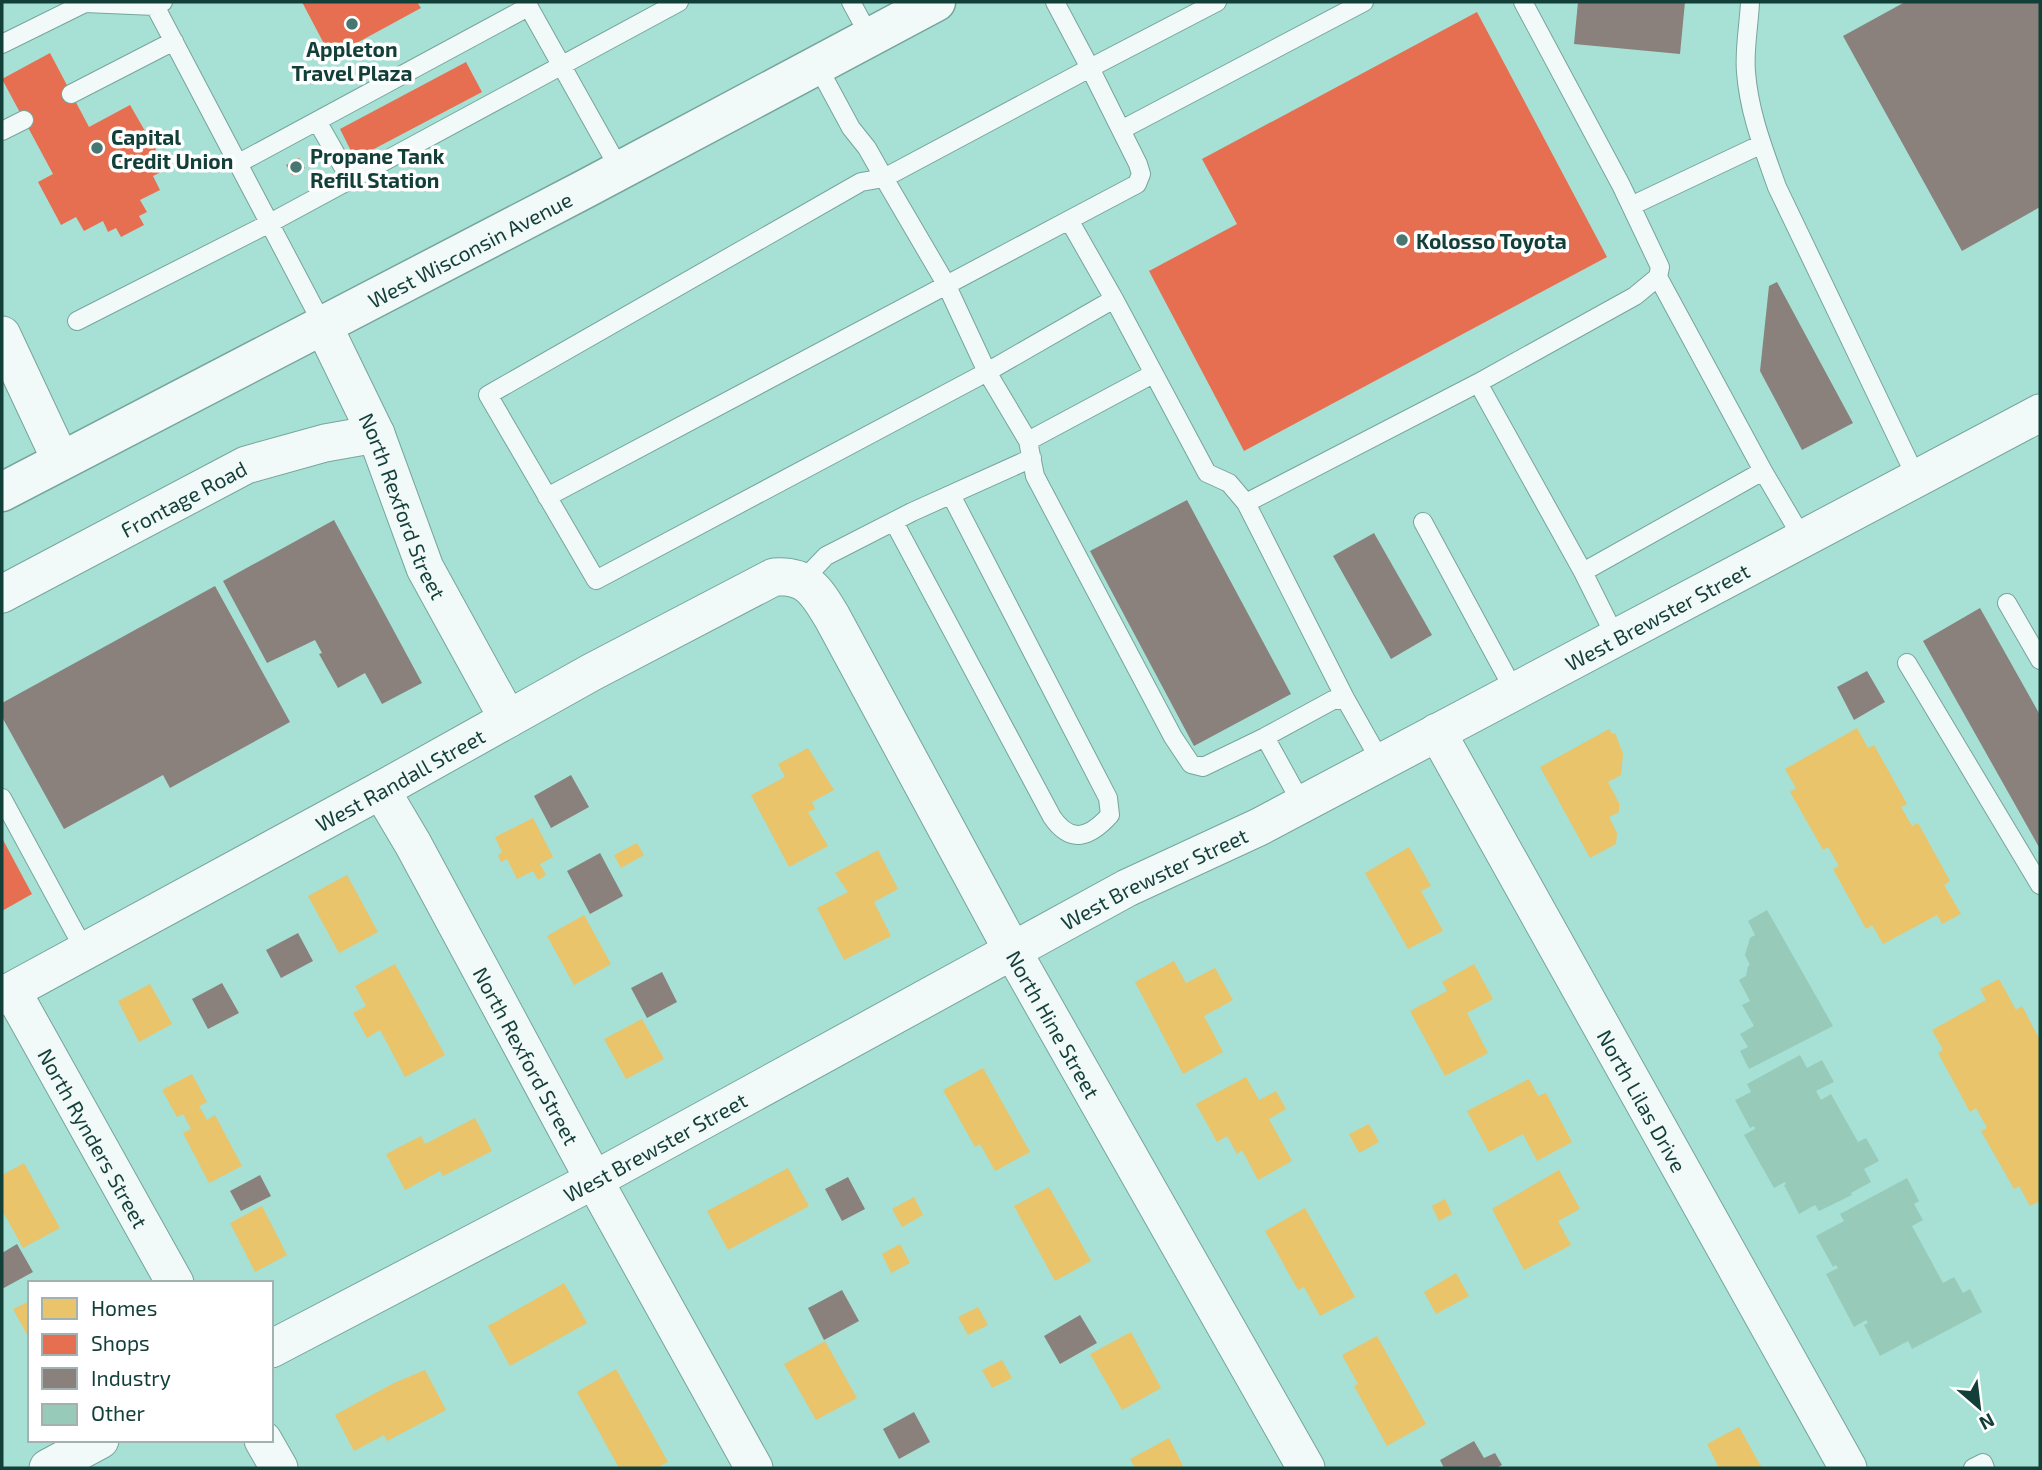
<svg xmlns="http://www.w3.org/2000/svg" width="2042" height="1470" font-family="'Exo 2',sans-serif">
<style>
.homes{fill:#e9c46a}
.shops{fill:#e76f51}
.industry{fill:#8a817c}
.building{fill:#97cab9}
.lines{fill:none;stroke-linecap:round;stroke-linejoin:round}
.lane-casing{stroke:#76a59d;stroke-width:20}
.street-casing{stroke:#76a59d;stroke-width:39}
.secondary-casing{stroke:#76a59d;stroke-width:41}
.lane{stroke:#f2faf9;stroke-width:18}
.street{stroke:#f2faf9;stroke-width:37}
.secondary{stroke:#f2faf9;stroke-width:38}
.poi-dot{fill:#477770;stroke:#fff;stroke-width:2.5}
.labels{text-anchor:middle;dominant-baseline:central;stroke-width:7;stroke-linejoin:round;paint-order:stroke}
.poi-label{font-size:21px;font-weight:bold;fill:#133f39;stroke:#fff;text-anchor:start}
.street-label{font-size:21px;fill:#133f39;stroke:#fff}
</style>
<rect width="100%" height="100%" fill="#a7e0d5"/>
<path class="homes" d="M 1857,728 L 1868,748 L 1874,745 L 1907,804 L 1901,807 L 1912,826 L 1918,823 L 1950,881 L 1944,885 L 1961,914 L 1942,924 L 1937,915 L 1883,944 L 1872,925 L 1866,929 L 1833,869 L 1839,866 L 1828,847 L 1823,850 L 1790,792 L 1796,788 L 1785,769 Z
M 1609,729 L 1612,734 L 1615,733 L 1623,754 L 1621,775 L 1608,782 L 1619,803 L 1619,812 L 1609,817 L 1617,833 L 1616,844 L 1590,858 L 1540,767 Z
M 808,748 L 834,790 L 812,802 L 815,809 L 808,812 L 828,846 L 789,867 L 751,795 L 785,777 L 778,764 Z
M 533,818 L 553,857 L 540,864 L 546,875 L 538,880 L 533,871 L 517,879 L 507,859 L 501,862 L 498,855 L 502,852 L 495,837 Z
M 637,843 L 644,855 L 621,868 L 614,855 Z
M 1409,847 L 1431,886 L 1421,891 L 1443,931 L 1408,949 L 1365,873 Z
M 878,850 L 898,889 L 874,902 L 891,936 L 844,960 L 817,908 L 848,892 L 835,873 Z
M 347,875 L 378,932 L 339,953 L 308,896 Z
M 584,915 L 611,964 L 574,985 L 547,936 Z
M 1174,961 L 1186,983 L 1215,968 L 1233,1000 L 1204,1016 L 1223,1052 L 1183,1074 L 1135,982 Z
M 395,964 L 445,1055 L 405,1077 L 380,1030 L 367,1038 L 353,1013 L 366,1006 L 355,986 Z
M 1474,964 L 1493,999 L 1467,1013 L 1488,1053 L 1445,1076 L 1410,1011 L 1447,991 L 1442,982 Z
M 1999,979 L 2016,1010 L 2022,1006 L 2040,1040 L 2040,1201 L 2030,1206 L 2019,1186 L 2014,1189 L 1981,1131 L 1987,1128 L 1976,1108 L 1970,1112 L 1938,1053 L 1943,1050 L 1932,1030 L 1986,1000 L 1980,989 Z
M 150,984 L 172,1024 L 139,1042 L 118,1001 Z
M 642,1019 L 664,1059 L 626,1079 L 604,1039 Z
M 983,1068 L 1030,1152 L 995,1171 L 980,1144 L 975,1147 L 943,1090 Z
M 192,1074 L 207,1102 L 199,1106 L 207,1120 L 215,1115 L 242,1166 L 209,1183 L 183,1133 L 191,1129 L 183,1114 L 177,1117 L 162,1090 Z
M 1246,1077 L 1259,1100 L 1276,1091 L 1286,1109 L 1269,1119 L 1292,1161 L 1258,1180 L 1242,1150 L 1237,1154 L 1227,1136 L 1217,1142 L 1196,1104 Z
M 1529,1079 L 1538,1096 L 1546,1093 L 1572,1142 L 1537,1161 L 1523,1134 L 1489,1152 L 1467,1111 Z
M 475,1118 L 492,1151 L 443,1176 L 440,1171 L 405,1190 L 386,1154 L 421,1136 L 425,1144 Z
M 1369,1124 L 1379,1142 L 1359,1153 L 1349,1134 Z
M 24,1163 L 60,1228 L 23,1248 L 2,1210 L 2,1175 Z
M 788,1168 L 809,1206 L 728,1250 L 707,1211 Z
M 1559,1170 L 1580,1209 L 1558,1221 L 1571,1245 L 1524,1270 L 1492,1209 Z
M 1049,1187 L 1091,1261 L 1055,1281 L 1014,1206 Z
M 914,1197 L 923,1215 L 902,1227 L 892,1209 Z
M 1445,1199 L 1452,1214 L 1439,1221 L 1432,1206 Z
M 262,1206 L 287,1255 L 255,1272 L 230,1223 Z
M 1305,1208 L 1355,1297 L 1320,1316 L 1304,1287 L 1298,1290 L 1265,1231 Z
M 900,1244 L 910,1263 L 891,1273 L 882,1254 Z
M 1456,1273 L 1469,1296 L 1436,1314 L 1424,1292 Z
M 564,1283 L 587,1323 L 510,1366 L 488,1326 Z
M 30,1301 L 30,1340 L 13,1309 Z
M 978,1307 L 988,1325 L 968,1335 L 958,1317 Z
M 1131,1332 L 1161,1388 L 1122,1410 L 1090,1354 Z
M 1377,1336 L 1426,1424 L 1387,1446 L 1354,1386 L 1358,1384 L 1342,1355 Z
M 825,1341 L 857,1398 L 816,1420 L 784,1364 Z
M 1002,1360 L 1012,1378 L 992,1388 L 982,1370 Z
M 616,1369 L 668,1462 L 656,1468 L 619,1468 L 577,1392 Z
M 425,1370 L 446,1410 L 387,1441 L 384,1435 L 354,1451 L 335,1415 L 394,1383 Z
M 1739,1427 L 1762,1468 L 1719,1468 L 1707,1444 Z
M 1169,1438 L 1184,1468 L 1135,1468 L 1130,1459 Z"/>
<path class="shops" d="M 302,2 L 417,2 L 421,8 L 331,57 Z
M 1477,12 L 1607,257 L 1244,451 L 1149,271 L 1237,224 L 1202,159 Z
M 50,53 L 89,127 L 130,105 L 167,169 L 153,176 L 160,190 L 140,200 L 147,212 L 139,216 L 144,225 L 121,237 L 116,228 L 108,232 L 103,221 L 84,231 L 76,217 L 61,225 L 38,182 L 53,174 L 2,79 Z
M 466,62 L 482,92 L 355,159 L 340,129 Z
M 299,158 L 305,168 L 292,175 L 286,165 Z
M 2,838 L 32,894 L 2,911 Z"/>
<path class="industry" d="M 1578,2 L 1685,2 L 1680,54 L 1574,44 Z
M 1905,2 L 2040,2 L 2040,207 L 1962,251 L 1843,36 Z
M 1777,282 L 1853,423 L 1802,450 L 1760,371 L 1769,286 Z
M 1187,500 L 1291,694 L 1194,746 L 1090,551 Z
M 334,520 L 422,683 L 382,704 L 365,673 L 338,688 L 319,654 L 322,653 L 315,640 L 267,663 L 223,581 Z
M 1374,533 L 1432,635 L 1391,659 L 1333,556 Z
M 215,586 L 290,722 L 170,788 L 163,775 L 64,829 L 2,717 L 2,703 Z
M 1980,608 L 2040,715 L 2040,849 L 1923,641 Z
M 1867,671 L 1885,702 L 1854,720 L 1837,687 Z
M 571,775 L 589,807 L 551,828 L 534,796 Z
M 600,853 L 623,896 L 590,914 L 567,871 Z
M 298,933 L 313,961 L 281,978 L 266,950 Z
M 662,972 L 677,1002 L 647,1018 L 631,988 Z
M 222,983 L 239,1013 L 208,1029 L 192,999 Z
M 260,1175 L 271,1196 L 241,1211 L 230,1191 Z
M 848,1177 L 865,1209 L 842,1221 L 825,1189 Z
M 17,1244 L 33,1272 L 2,1289 L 2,1253 Z
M 842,1290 L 859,1321 L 824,1340 L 808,1308 Z
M 1080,1315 L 1097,1343 L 1060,1364 L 1044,1336 Z
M 914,1412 L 930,1442 L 899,1459 L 883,1429 Z
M 1474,1441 L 1484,1458 L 1495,1453 L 1502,1465 L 1496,1468 L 1444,1468 L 1440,1460 Z"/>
<path class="building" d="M 1767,910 L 1833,1026 L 1749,1069 L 1740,1051 L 1748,1047 L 1740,1034 L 1754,1026 L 1742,1005 L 1750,1001 L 1739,980 L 1746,976 L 1748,966 L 1750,965 L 1745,955 L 1750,938 L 1755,935 L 1748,921 Z
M 1800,1055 L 1807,1068 L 1822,1060 L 1834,1082 L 1816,1091 L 1821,1100 L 1831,1094 L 1858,1142 L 1866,1138 L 1879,1161 L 1864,1169 L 1871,1182 L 1851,1193 L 1852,1195 L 1819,1211 L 1815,1205 L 1799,1214 L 1784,1185 L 1786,1184 L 1785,1182 L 1774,1188 L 1744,1135 L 1755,1129 L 1754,1126 L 1750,1128 L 1735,1100 L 1751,1092 L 1747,1084 Z
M 1907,1178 L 1919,1201 L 1914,1204 L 1923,1220 L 1912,1226 L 1943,1283 L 1954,1277 L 1963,1293 L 1970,1289 L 1982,1312 L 1912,1349 L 1908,1341 L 1880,1356 L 1864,1325 L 1868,1323 L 1866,1320 L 1854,1327 L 1826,1274 L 1838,1268 L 1836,1265 L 1833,1267 L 1816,1236 L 1844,1221 L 1840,1214 Z"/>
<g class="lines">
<defs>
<path id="lane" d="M 163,2 L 155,6 L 323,325
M 526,2 L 620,170
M 851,2 L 870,37
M 1217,2 L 1090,68 L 1138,164 L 1141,174 L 1137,184 L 1069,220 L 1114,299 L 1207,473 L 1229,483 L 1246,503 L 1478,383 L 1635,296 L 1658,277 L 1660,267 L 1621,185 L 1523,2
M 1750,2 C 1749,25 1744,50 1746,72 C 1749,113 1764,150 1777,187 L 1917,479
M 2,44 L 85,3 L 155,6
M 817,65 L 851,128 L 867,148 L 884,178 L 1090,68 L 1055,2
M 71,94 L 174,41
M 317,121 L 350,179
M 1121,130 L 1364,2
M 2,131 L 24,120
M 239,163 L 528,7
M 1631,206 L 1762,144
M 1658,277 L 1763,471
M 1114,299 L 987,372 L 596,580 L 488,395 L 861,182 L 884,178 L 946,284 L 987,372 L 1028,441 L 1035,476 L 1173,737 L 1191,764 L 1203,767 L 1265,737 L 1302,804
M 77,321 L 270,223 L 679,2
M 1478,383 L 1583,572
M 1028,441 L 1153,374
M 547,497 L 1069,220
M 1246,503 L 1346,700
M 894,522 L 1052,817 C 1071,845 1090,837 1110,815 L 1108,798 L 951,495
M 1423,522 L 1515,692
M 802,581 L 826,556 L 912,512 L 1032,458
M 2007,603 L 2040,660
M 1616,638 L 1583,572 L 1763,471 L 1803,539
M 1907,663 L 2040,885
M 1265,737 L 1333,700 L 1346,700 L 1381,762
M 2,798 L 85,951
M 1973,1468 L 1983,1463 L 1985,1468"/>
<g id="street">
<path id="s1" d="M 323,325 L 376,434 L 425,568 L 508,719"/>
<path d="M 2,335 L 61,461"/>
<path id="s2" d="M 2,594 L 246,465 L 325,443 L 376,434"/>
<path id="s3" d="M 1437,732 L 1848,1468"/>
<path id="s4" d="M 381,790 L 413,844 L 594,1180 L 754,1468"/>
<path id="s5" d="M 12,991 L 175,1283"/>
<path id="s6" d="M 2,996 L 381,790 L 592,672 L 774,577 C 807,575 816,590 832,617 L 1012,950 L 1306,1468"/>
<path id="s7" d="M 271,1349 L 594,1180 L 1127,888 L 1259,827 L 2040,413"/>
<path d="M 263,1440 L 279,1468"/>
<path d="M 48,1468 L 100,1440"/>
</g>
<g id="secondary">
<path id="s8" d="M 2,492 L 583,190 L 936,2"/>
</g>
</defs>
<use href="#lane" class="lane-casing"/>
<use href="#street" class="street-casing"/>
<use href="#secondary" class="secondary-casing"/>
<use href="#lane" class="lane"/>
<use href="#street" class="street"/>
<use href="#secondary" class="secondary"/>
</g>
<g class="poi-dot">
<circle cx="352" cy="24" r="7"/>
<circle cx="97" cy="148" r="7"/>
<circle cx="296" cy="167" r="7"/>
<circle cx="1402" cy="240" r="7"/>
</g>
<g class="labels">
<g class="poi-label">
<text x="352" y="48" text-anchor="middle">Appleton<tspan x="352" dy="24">Travel Plaza</tspan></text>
<text x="111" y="136">Capital<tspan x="111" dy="24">Credit Union</tspan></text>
<text x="310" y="155">Propane Tank<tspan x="310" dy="24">Refill Station</tspan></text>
<text x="1416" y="240">Kolosso Toyota</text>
</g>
<g class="street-label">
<text stroke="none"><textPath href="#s8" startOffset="527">West Wisconsin Avenue</textPath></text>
<text stroke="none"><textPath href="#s2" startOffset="205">Frontage Road</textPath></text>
<text stroke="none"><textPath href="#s1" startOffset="198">North Rexford Street</textPath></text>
<text stroke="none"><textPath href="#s7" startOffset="1568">West Brewster Street</textPath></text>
<text stroke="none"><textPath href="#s6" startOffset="453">West Randall Street</textPath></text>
<text stroke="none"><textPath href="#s7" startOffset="1001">West Brewster Street</textPath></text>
<text stroke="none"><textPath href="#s6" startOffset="1418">North Hine Street</textPath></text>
<text stroke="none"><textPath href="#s4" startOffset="303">North Rexford Street</textPath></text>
<text stroke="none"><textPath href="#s3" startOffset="422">North Lilas Drive</textPath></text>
<text stroke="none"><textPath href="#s5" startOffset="168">North Rynders Street</textPath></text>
<text stroke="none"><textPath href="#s7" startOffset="434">West Brewster Street</textPath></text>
</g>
</g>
<rect width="2042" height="1470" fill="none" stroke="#133f39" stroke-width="7"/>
<rect x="28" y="1281" width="245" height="161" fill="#ffffff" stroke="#a1b2b0" stroke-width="2"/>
<rect x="42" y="1298" width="35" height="21" fill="#e9c46a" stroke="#a1b2b0" stroke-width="2"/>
<text x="91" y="1316" font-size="21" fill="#133f39">Homes</text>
<rect x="42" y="1334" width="35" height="21" fill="#e76f51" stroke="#a1b2b0" stroke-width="2"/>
<text x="91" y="1351" font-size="21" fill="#133f39">Shops</text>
<rect x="42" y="1368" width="35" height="21" fill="#8a817c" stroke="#a1b2b0" stroke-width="2"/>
<text x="91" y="1386" font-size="21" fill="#133f39">Industry</text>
<rect x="42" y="1404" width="35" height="21" fill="#97cab9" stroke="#a1b2b0" stroke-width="2"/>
<text x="91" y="1421" font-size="21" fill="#133f39">Other</text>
<g transform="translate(1979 1407) rotate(152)" stroke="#ffffff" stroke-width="5" paint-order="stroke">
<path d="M0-5L12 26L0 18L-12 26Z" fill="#133f39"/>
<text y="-10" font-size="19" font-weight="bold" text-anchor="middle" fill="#133f39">N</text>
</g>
</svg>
